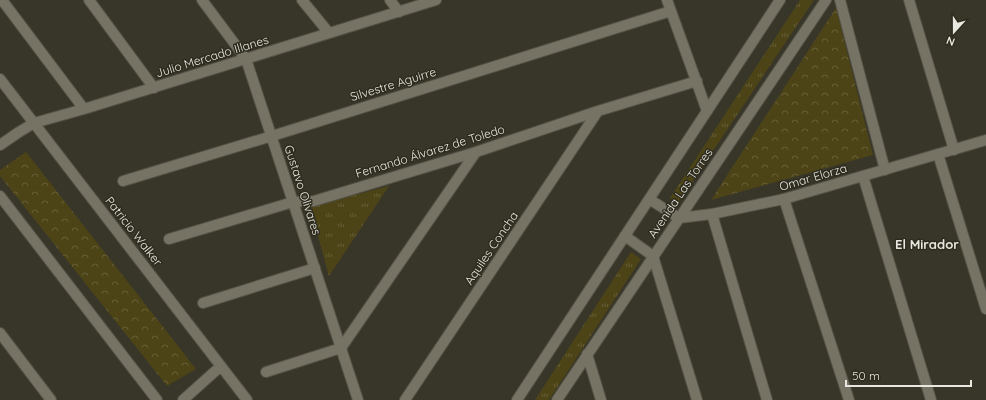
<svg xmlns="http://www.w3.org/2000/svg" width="986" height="400" font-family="Quicksand,sans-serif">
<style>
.grass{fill:url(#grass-tufts)}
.forest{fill:url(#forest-crowns)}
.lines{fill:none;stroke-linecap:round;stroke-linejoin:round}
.street-casing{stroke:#545247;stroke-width:12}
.secondary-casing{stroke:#545247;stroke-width:12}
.street{stroke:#767364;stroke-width:10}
.secondary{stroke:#767364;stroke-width:10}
.labels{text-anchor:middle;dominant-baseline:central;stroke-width:3;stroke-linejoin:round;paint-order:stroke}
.street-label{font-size:12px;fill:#e9e8e0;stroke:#2e2c1f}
.neighbourhood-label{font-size:13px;font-weight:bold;fill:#e9e8e0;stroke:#2e2c1f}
</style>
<defs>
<pattern id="grass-tufts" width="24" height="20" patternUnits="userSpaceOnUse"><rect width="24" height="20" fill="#4c4417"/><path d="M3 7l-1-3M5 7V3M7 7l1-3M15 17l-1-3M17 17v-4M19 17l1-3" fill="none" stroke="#665f38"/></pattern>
<pattern id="forest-crowns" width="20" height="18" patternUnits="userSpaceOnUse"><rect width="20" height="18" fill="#4c4417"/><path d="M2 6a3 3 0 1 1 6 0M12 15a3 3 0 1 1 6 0" fill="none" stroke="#665f38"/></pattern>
</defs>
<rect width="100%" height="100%" fill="#383628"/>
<path class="grass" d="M 800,0 L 814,0 L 678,203 L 670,198 Z
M 389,186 L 329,276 L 310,207 Z
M 631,252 L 641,259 L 549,400 L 535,400 Z"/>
<path class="forest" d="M 836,8 L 873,155 L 711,200 Z
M 26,152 L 196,369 L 167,386 L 0,176 L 0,170 Z"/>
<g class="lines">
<defs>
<path id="street" d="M 2,0 L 84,109
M 89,0 L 154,88
M 302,0 L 329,33
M 390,0 L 399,12
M 667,0 L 707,111
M 840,0 L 885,170
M 909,0 L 954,150
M 0,79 L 247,400
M 0,145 L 19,132 L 34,123 L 84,109 L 436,0
M 938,154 L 986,309
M 863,176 L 931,400
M 123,181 L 272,136 L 671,11
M 0,196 L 157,400
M 784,199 L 849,400
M 712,214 L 767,400
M 625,236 L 653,256 L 697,400
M 169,239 L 293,202 L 314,201 L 476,152 L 598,111 L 697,81
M 203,303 L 315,268
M 0,333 L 51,400
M 587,354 L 601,400
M 266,372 L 341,348 L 476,152
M 183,400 L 221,366
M 405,400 L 598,111"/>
<path id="secondary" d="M 202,0 L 246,59 L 358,400
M 649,199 L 679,218 L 712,214 L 784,199 L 986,140
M 517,400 L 780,0
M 557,400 L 826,0"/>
</defs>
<use href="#street" class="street-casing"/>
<use href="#secondary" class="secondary-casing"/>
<use href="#street" class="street"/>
<use href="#secondary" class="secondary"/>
</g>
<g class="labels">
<g class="street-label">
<text transform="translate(212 56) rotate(-17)">Julio Mercado Illanes</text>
<text transform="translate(393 84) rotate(-17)">Silvestre Aguirre</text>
<text transform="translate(430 151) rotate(-17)">Fernando Álvarez de Toledo</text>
<text transform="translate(813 177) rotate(-16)">Omar Elorza</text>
<text transform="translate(303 190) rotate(72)">Gustavo Olivares</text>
<text transform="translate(680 193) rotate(-56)">Avenida Las Torres</text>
<text transform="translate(134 231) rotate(52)">Patricio Walker</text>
<text transform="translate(491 248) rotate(-56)">Aquiles Concha</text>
</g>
<g class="neighbourhood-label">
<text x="927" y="244">El Mirador</text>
</g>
</g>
<g transform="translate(954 32) rotate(201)" stroke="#2e2c1f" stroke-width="3" paint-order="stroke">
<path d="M0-3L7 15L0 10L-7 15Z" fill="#e9e8e0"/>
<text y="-6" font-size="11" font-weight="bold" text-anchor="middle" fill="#e9e8e0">N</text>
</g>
<path d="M846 380v6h125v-6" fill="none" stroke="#e9e8e0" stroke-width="2"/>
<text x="852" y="380" font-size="12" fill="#e9e8e0" stroke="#2e2c1f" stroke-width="3" paint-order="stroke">50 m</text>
</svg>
